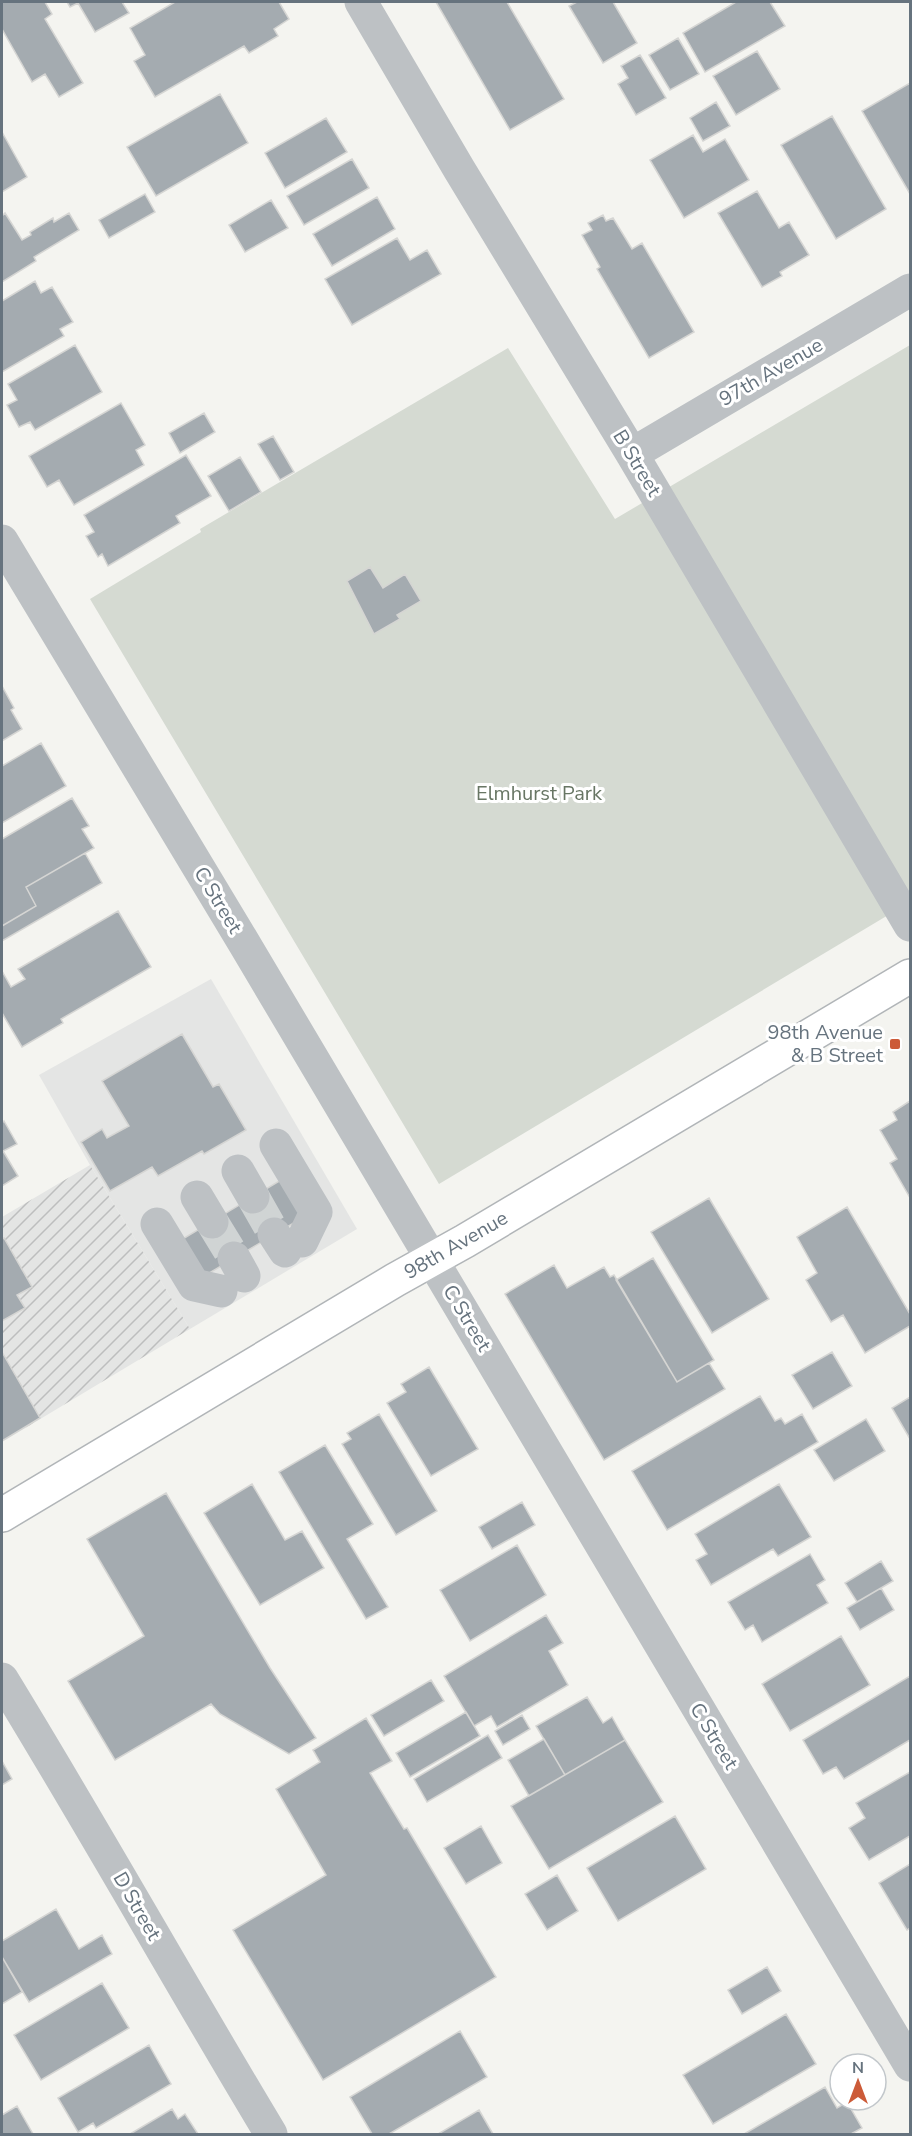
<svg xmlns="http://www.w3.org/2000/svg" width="912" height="2136" font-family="'Nunito Sans',sans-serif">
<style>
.built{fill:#e4e5e4}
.industrial{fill:url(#industrial-furrows)}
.park{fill:#d5dad2}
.building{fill:#a4abb0;stroke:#d5d5d3;stroke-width:1.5}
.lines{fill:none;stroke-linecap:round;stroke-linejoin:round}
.minor-tunnel{stroke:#d0d4d4;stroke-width:33;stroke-dasharray:33 16;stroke-linecap:butt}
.major-casing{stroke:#b1b5b8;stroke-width:36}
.minor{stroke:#bdc1c4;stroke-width:33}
.major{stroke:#fff;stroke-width:33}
.poi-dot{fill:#cc5b38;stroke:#fff;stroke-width:2}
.labels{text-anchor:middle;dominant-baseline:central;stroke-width:6;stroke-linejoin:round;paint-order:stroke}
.street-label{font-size:20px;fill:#66737e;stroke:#fff}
.park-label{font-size:20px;fill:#687664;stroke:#fff}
.poi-label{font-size:20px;fill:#66737e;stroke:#fff;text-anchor:end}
</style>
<defs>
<pattern id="industrial-furrows" width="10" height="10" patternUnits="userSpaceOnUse" patternTransform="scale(1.5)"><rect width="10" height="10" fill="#e4e5e4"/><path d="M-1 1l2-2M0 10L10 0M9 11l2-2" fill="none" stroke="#bdbebe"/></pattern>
</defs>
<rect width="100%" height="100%" fill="#f4f4f0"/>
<path class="built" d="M 211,979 L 357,1229 L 190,1329 L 90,1165 L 39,1075 Z"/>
<path class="industrial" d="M 90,1165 L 190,1329 L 2,1442 L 2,1217 Z"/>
<path class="park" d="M 910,345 L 910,902 L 439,1184 L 90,599 L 201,532 L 200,529 L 508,348 L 615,519 Z"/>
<path class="building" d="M 2,2 L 45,2 L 52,14 L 45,19 L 83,83 L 59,97 L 45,74 L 32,82 L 2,29 Z
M 67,2 L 122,2 L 129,13 L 95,32 L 78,3 L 70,7 Z
M 175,2 L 279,2 L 289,19 L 274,29 L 278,36 L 249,53 L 244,46 L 155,97 L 134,61 L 145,55 L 130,28 Z
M 436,2 L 507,2 L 564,99 L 510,130 Z
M 577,2 L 613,2 L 637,43 L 603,63 L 569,6 Z
M 736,2 L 770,2 L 785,26 L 705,72 L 683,33 Z
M 678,38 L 699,74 L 670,90 L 649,55 Z
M 757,51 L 780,89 L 736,115 L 713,76 Z
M 640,55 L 666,98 L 636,115 L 618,84 L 628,78 L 621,66 Z
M 910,83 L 910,194 L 862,111 Z
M 220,94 L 248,143 L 156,196 L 127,147 Z
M 716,102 L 730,126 L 703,141 L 690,118 Z
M 832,116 L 886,209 L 836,239 L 781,145 Z
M 326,118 L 347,152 L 285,188 L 265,153 Z
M 2,132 L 27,177 L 2,192 Z
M 693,135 L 703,152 L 725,139 L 749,180 L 684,218 L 650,160 Z
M 352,159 L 369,188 L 304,225 L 287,196 Z
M 757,191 L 779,228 L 789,222 L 809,255 L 780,272 L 782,276 L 762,287 L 718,213 Z
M 145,194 L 155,212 L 109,238 L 99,220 Z
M 377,197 L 395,229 L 332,266 L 313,234 Z
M 271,200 L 288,228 L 245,252 L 229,225 Z
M 5,213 L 22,240 L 31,235 L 30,232 L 53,218 L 54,222 L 69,213 L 79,230 L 34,257 L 36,261 L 2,282 L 2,216 Z
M 603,215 L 606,221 L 613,218 L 632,249 L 642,243 L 694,332 L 649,358 L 597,269 L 600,267 L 582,235 L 592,230 L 588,223 Z
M 397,238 L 410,260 L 427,250 L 441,274 L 352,325 L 325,279 Z
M 35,281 L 41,293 L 52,287 L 73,322 L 60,329 L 64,336 L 2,372 L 2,301 Z
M 75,345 L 102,392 L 35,430 L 30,422 L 19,427 L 7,405 L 17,400 L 8,384 Z
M 121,403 L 145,445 L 136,450 L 144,465 L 74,505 L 59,480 L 47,487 L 29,456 Z
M 204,413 L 215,432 L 180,453 L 169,433 Z
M 273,436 L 294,472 L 280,480 L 258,444 Z
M 186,455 L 211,496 L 176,516 L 180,523 L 108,566 L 102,554 L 98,557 L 86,536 L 94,532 L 84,515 Z
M 240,457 L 261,492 L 229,511 L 208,476 Z
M 370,567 L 383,588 L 405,574 L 421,601 L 397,615 L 400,619 L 374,634 L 347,581 Z
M 2,686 L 14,708 L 11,710 L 22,729 L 2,741 Z
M 41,743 L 66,786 L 2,823 L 2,766 Z
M 72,798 L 89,826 L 82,829 L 94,848 L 26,887 L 36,906 L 2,926 L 2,839 Z
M 85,853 L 102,883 L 2,941 L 2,926 L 36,906 L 26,887 Z
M 118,911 L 151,967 L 61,1019 L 63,1023 L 22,1047 L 2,1013 L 2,971 L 11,987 L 25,979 L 18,969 Z
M 182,1034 L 213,1087 L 219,1084 L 246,1130 L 204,1154 L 202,1151 L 158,1176 L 152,1167 L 110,1191 L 81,1142 L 102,1129 L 107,1138 L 129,1126 L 102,1081 Z
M 910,1101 L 910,1195 L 909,1196 L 890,1163 L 897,1159 L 880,1130 L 897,1120 L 893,1112 Z
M 4,1121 L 17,1144 L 3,1151 L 18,1176 L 2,1186 L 2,1123 Z
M 291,1174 L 314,1211 L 194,1282 L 171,1246 Z
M 709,1198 L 769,1299 L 712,1333 L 651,1232 Z
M 847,1207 L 910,1314 L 910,1326 L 865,1353 L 843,1315 L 831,1322 L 806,1280 L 817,1273 L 797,1237 Z
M 4,1238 L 32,1287 L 17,1295 L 25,1308 L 2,1321 L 2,1239 Z
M 653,1258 L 714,1360 L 677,1382 L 616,1280 Z
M 554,1265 L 567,1288 L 604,1267 L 610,1277 L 614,1275 L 677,1382 L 709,1363 L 725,1389 L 604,1460 L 505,1294 Z
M 2,1352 L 40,1418 L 2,1441 Z
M 832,1352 L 852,1386 L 813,1409 L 792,1375 Z
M 429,1367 L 478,1449 L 431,1476 L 387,1403 L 406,1392 L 401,1384 Z
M 760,1396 L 775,1421 L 781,1418 L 785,1424 L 802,1414 L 818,1442 L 667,1530 L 632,1471 Z
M 910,1397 L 910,1439 L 892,1408 Z
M 379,1414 L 437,1511 L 396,1535 L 342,1444 L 351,1439 L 347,1433 Z
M 866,1419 L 885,1451 L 834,1481 L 814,1450 Z
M 325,1445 L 373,1524 L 347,1539 L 388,1607 L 366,1619 L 279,1472 Z
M 252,1484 L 285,1540 L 302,1531 L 324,1568 L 260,1605 L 204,1513 Z
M 779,1484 L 811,1537 L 778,1556 L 773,1549 L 711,1585 L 696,1560 L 707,1554 L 695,1534 Z
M 166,1493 L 270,1668 L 316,1738 L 289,1754 L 220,1714 L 211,1704 L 115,1760 L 68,1681 L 144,1636 L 87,1539 Z
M 522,1502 L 535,1525 L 492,1549 L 479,1527 Z
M 517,1545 L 546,1595 L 470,1641 L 440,1590 Z
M 810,1554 L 825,1580 L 817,1585 L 828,1603 L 762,1642 L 753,1625 L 745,1630 L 728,1602 Z
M 881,1561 L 893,1581 L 857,1602 L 845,1583 Z
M 881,1588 L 894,1610 L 860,1630 L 847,1608 Z
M 546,1615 L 563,1643 L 549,1651 L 568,1685 L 497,1727 L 491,1716 L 474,1726 L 444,1676 Z
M 841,1636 L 870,1685 L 790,1731 L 762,1684 Z
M 910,1676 L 910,1740 L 844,1779 L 836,1767 L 823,1774 L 803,1740 Z
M 431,1680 L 444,1701 L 384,1736 L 371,1715 Z
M 587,1697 L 603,1723 L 612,1717 L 625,1740 L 565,1775 L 536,1726 Z
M 466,1712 L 480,1736 L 410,1777 L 396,1753 Z
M 522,1715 L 530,1729 L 503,1745 L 495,1731 Z
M 366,1718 L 392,1761 L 370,1773 L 404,1829 L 407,1828 L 496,1977 L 323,2080 L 233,1930 L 326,1875 L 276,1789 L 320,1762 L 313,1750 Z
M 488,1735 L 502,1758 L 427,1802 L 414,1779 Z
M 544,1739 L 565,1775 L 529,1796 L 508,1760 Z
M 625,1740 L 663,1802 L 549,1869 L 511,1806 Z
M 2,1761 L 12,1779 L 2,1785 Z
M 910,1772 L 910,1836 L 869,1860 L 849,1828 L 865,1818 L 856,1803 Z
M 675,1816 L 706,1869 L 618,1921 L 587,1868 Z
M 481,1826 L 502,1863 L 466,1884 L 444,1848 Z
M 910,1864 L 910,1928 L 907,1930 L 879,1883 Z
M 557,1875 L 578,1911 L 547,1930 L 525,1894 Z
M 56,1909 L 79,1949 L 102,1935 L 112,1954 L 29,2002 L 2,1957 L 2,1941 Z
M 2,1957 L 22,1992 L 2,2004 Z
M 767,1967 L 781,1991 L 742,2014 L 728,1990 Z
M 102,1983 L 129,2028 L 41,2080 L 14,2035 Z
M 786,2014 L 816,2064 L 713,2124 L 683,2075 Z
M 460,2031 L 487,2077 L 389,2134 L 372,2134 L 350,2097 Z
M 149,2045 L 171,2084 L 96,2128 L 93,2123 L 78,2132 L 58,2098 Z
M 825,2087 L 837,2108 L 847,2102 L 862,2128 L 851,2134 L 744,2134 Z
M 17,2106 L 33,2134 L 2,2134 L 2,2115 Z
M 172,2109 L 178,2119 L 185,2114 L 198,2134 L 130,2134 Z
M 479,2110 L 493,2134 L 438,2134 Z"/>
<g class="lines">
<path class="minor-tunnel" d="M 253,1197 L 274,1234
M 212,1222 L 234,1258"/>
<defs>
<path id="major" d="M 2,1515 L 395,1280 L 465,1241 L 910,976"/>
</defs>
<use href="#major" class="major-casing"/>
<path class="minor" d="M 361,2 L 459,169 L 632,454 L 910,925
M 632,454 L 910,290
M 2,541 L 244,943 L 910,2065
M 276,1145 L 316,1212 L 302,1241
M 238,1171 L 253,1197
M 197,1197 L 212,1222
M 157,1224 L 194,1285 L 221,1291
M 274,1234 L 285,1251
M 234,1258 L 244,1276
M 2,1679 C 94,1829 180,1983 271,2134"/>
<use href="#major" class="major"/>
</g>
<rect class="poi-dot" x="889" y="1038" width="12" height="12" rx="3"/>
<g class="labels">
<g class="street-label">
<text transform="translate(771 372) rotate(-30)">97th Avenue</text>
<text transform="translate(637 463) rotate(59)">B Street</text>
<text transform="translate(218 900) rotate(59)">C Street</text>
<text transform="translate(456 1245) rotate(-30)">98th Avenue</text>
<text transform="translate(467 1318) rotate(59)">C Street</text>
<text transform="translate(714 1736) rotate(59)">C Street</text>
<text transform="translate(137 1906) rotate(60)">D Street</text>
</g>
<g class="park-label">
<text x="539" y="793">Elmhurst Park</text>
</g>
<g class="poi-label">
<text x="883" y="1032">98th Avenue<tspan x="883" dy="23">&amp; B Street</tspan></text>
</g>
</g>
<rect width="912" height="2136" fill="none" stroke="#66737e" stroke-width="6"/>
<g transform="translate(858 2082)"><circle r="28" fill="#ffffff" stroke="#c2c7cb" stroke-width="1.5"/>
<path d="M0-4.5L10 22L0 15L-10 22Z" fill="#cc5b38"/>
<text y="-9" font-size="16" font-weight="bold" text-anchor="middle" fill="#66737e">N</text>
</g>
</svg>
